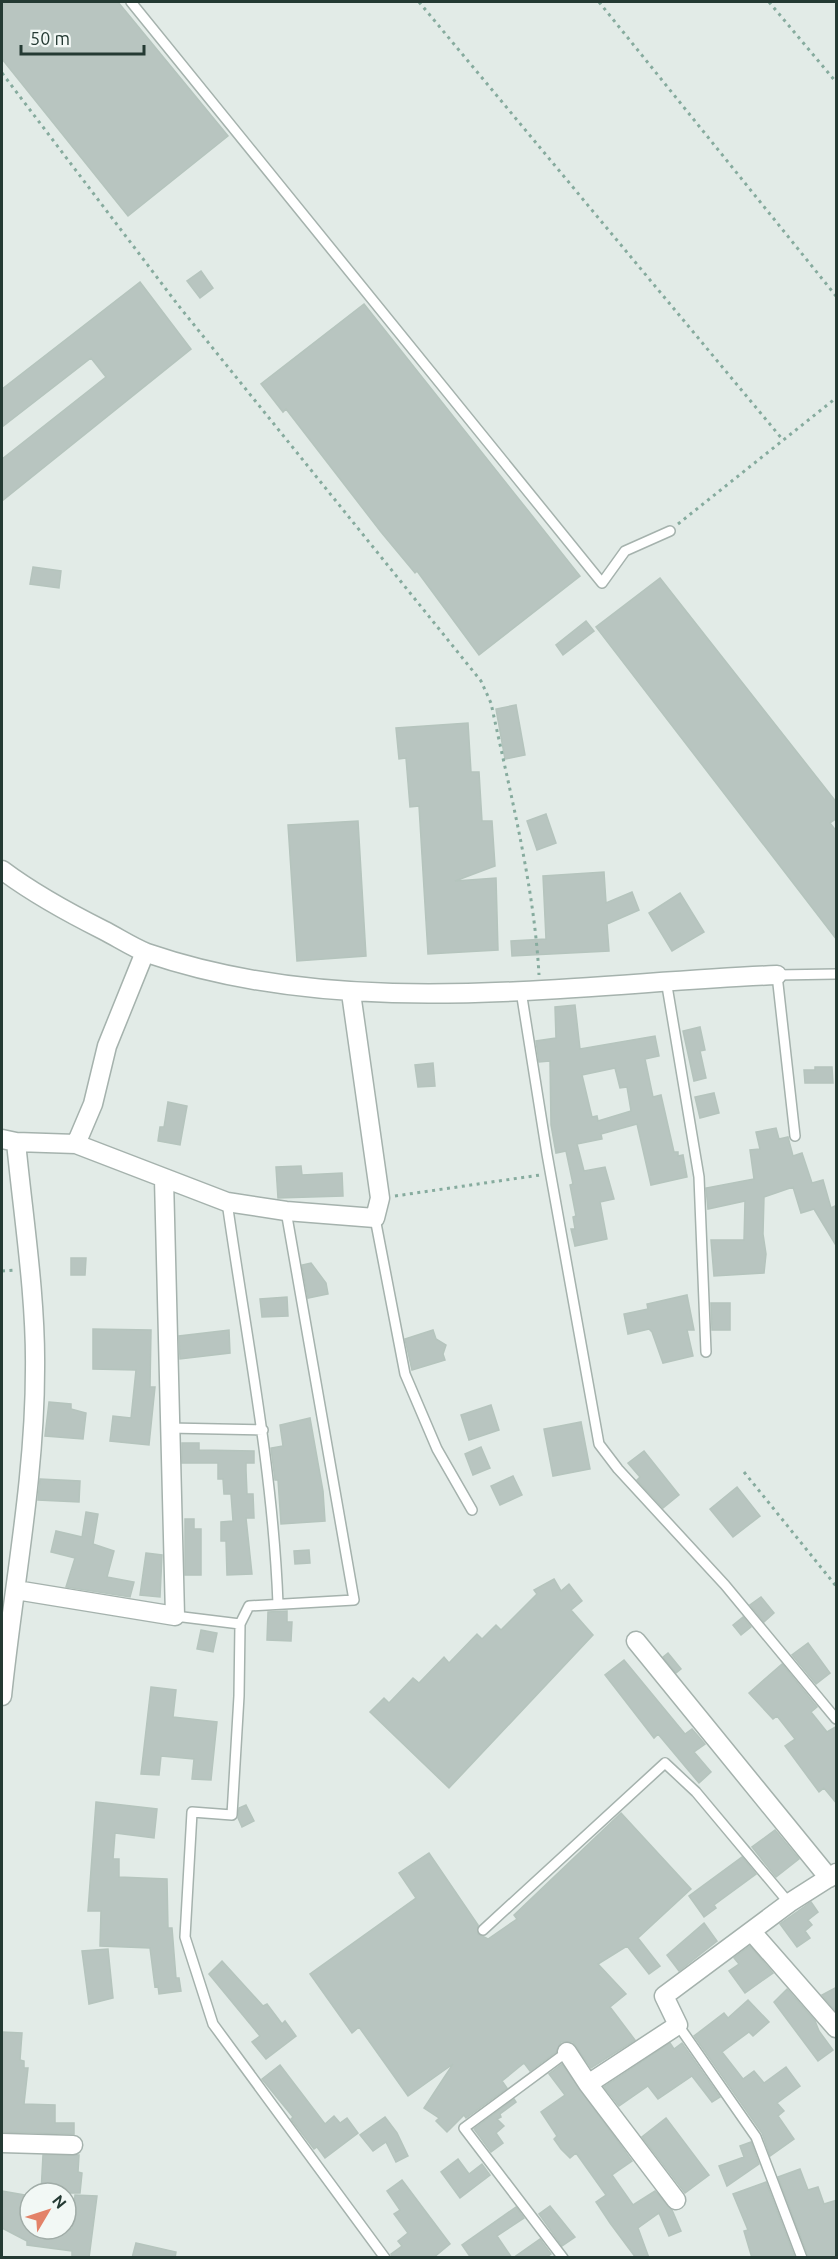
<svg xmlns="http://www.w3.org/2000/svg" width="838" height="2259" font-family="Ubuntu,sans-serif">
<style>
.building{fill:#b8c5c0;stroke:#b5c4bd;stroke-width:1.5;fill-rule:evenodd}
.lines{fill:none;stroke-linecap:round;stroke-linejoin:round}
.service-casing{stroke:#a5b2ad;stroke-width:12}
.minor-casing{stroke:#a5b2ad;stroke-width:21}
.path{stroke:#86ab9e;stroke-width:3;stroke-dasharray:3 4.5;stroke-linecap:butt}
.service{stroke:#fff;stroke-width:9}
.minor{stroke:#fff;stroke-width:18}
</style>
<rect width="100%" height="100%" fill="#e2ebe7"/>
<path class="building" d="M 6,2 L 118,2 L 228,136 L 128,216 L 2,59 L 2,5 Z
M 201,271 L 213,288 L 200,298 L 187,281 Z
M 140,282 L 191,349 L 2,501 L 2,459 L 106,377 L 91,358 L 2,427 L 2,389 Z
M 364,304 L 580,576 L 479,655 L 417,571 L 415,573 L 381,532 L 286,409 L 283,412 L 261,384 Z
M 33,567 L 61,571 L 59,588 L 30,584 Z
M 660,578 L 837,803 L 837,818 L 830,823 L 837,832 L 837,940 L 596,627 Z
M 586,621 L 594,631 L 563,655 L 556,645 Z
M 516,705 L 525,755 L 505,759 L 496,709 Z
M 468,723 L 471,772 L 479,772 L 482,821 L 492,821 L 495,866 L 455,881 L 496,878 L 498,950 L 428,954 L 419,806 L 410,807 L 406,758 L 399,759 L 396,728 Z
M 546,814 L 556,843 L 537,850 L 527,821 Z
M 358,821 L 366,956 L 297,961 L 288,825 Z
M 604,872 L 606,903 L 632,892 L 639,910 L 607,924 L 609,951 L 512,956 L 511,941 L 546,939 L 543,876 Z
M 680,893 L 704,932 L 672,951 L 649,913 Z
M 575,1005 L 580,1049 L 655,1036 L 659,1056 L 645,1059 L 653,1097 L 661,1095 L 674,1152 L 678,1152 L 678,1156 L 683,1155 L 687,1177 L 651,1185 L 637,1124 L 601,1134 L 602,1139 L 577,1144 L 584,1171 L 605,1167 L 614,1199 L 600,1202 L 607,1239 L 575,1246 L 571,1229 L 575,1229 L 573,1217 L 576,1216 L 570,1185 L 573,1184 L 566,1151 L 556,1153 L 551,1125 L 550,1061 L 539,1062 L 536,1041 L 556,1038 L 555,1007 ZM 615,1068 L 620,1088 L 627,1087 L 631,1111 L 598,1121 L 597,1116 L 592,1117 L 582,1075 Z
M 700,1027 L 705,1050 L 700,1051 L 706,1078 L 694,1081 L 683,1031 Z
M 433,1063 L 435,1086 L 418,1087 L 415,1065 Z
M 815,1067 L 832,1067 L 833,1083 L 805,1083 L 804,1070 L 815,1070 Z
M 714,1093 L 719,1113 L 700,1118 L 695,1097 Z
M 168,1102 L 187,1106 L 180,1145 L 158,1141 L 160,1127 L 164,1127 Z
M 776,1128 L 779,1139 L 788,1137 L 793,1156 L 802,1153 L 812,1183 L 823,1180 L 831,1208 L 837,1205 L 837,1247 L 814,1209 L 801,1213 L 793,1187 L 764,1197 L 763,1234 L 766,1254 L 764,1273 L 714,1276 L 711,1240 L 744,1240 L 745,1201 L 708,1209 L 706,1188 L 754,1179 L 750,1150 L 760,1149 L 756,1132 Z
M 301,1166 L 302,1175 L 342,1173 L 343,1196 L 278,1198 L 276,1167 Z
M 71,1258 L 86,1258 L 85,1275 L 71,1275 Z
M 311,1263 L 326,1283 L 328,1294 L 308,1298 L 302,1265 Z
M 687,1295 L 694,1330 L 687,1330 L 693,1356 L 663,1363 L 652,1332 L 649,1329 L 628,1334 L 624,1314 L 648,1309 L 647,1304 Z
M 287,1297 L 288,1316 L 262,1317 L 260,1299 Z
M 711,1303 L 730,1303 L 730,1330 L 712,1330 Z
M 93,1329 L 151,1330 L 150,1387 L 155,1387 L 149,1445 L 110,1441 L 113,1416 L 131,1418 L 136,1370 L 93,1369 Z
M 229,1330 L 230,1353 L 180,1359 L 179,1336 Z
M 433,1330 L 436,1339 L 446,1345 L 443,1354 L 445,1360 L 412,1370 L 405,1339 Z
M 49,1402 L 71,1404 L 71,1409 L 86,1413 L 83,1439 L 45,1436 Z
M 491,1405 L 499,1430 L 469,1440 L 461,1415 Z
M 310,1418 L 323,1491 L 325,1521 L 281,1524 L 278,1480 L 275,1480 L 271,1448 L 283,1446 L 280,1425 Z
M 581,1422 L 590,1469 L 553,1476 L 544,1429 Z
M 182,1443 L 199,1443 L 199,1450 L 254,1451 L 254,1463 L 246,1463 L 246,1470 L 247,1494 L 253,1494 L 254,1518 L 246,1518 L 252,1574 L 227,1575 L 226,1541 L 221,1541 L 221,1522 L 233,1521 L 231,1494 L 224,1494 L 223,1479 L 218,1479 L 218,1463 L 182,1463 Z
M 481,1447 L 490,1468 L 473,1475 L 465,1454 Z
M 644,1451 L 679,1495 L 663,1508 L 637,1480 L 640,1477 L 628,1463 Z
M 513,1476 L 522,1495 L 500,1505 L 491,1486 Z
M 40,1479 L 80,1481 L 79,1502 L 38,1500 Z
M 737,1487 L 760,1516 L 733,1537 L 710,1509 Z
M 86,1512 L 98,1514 L 93,1544 L 114,1551 L 107,1577 L 134,1582 L 130,1597 L 66,1587 L 75,1558 L 51,1552 L 56,1531 L 82,1537 Z
M 185,1519 L 194,1519 L 194,1529 L 201,1529 L 201,1575 L 185,1575 Z
M 309,1550 L 310,1563 L 295,1564 L 294,1551 Z
M 146,1553 L 162,1555 L 160,1597 L 140,1595 Z
M 554,1579 L 561,1591 L 569,1584 L 582,1601 L 571,1610 L 593,1635 L 449,1788 L 370,1712 L 384,1698 L 389,1703 L 413,1678 L 419,1683 L 444,1657 L 449,1663 L 477,1634 L 482,1639 L 496,1625 L 501,1630 L 537,1594 L 534,1590 Z
M 761,1597 L 774,1613 L 764,1622 L 750,1605 Z
M 287,1611 L 287,1622 L 292,1622 L 291,1641 L 267,1640 L 268,1612 Z
M 743,1617 L 751,1627 L 741,1635 L 733,1625 Z
M 201,1630 L 217,1633 L 213,1652 L 197,1649 Z
M 808,1643 L 830,1673 L 816,1684 L 792,1655 Z
M 668,1653 L 681,1669 L 676,1673 L 663,1657 Z
M 624,1660 L 685,1734 L 692,1729 L 705,1744 L 694,1752 L 711,1772 L 699,1783 L 658,1734 L 654,1738 L 605,1675 Z
M 782,1664 L 817,1707 L 811,1712 L 827,1732 L 837,1726 L 837,1804 L 824,1788 L 819,1792 L 785,1746 L 795,1739 L 777,1716 L 773,1719 L 749,1693 Z
M 151,1687 L 176,1690 L 173,1717 L 217,1722 L 211,1780 L 192,1779 L 194,1759 L 161,1756 L 159,1775 L 141,1774 Z
M 96,1802 L 157,1809 L 154,1838 L 115,1833 L 113,1859 L 119,1859 L 119,1877 L 167,1879 L 168,1928 L 172,1928 L 176,1978 L 179,1978 L 181,1991 L 159,1994 L 158,1986 L 155,1987 L 150,1948 L 100,1946 L 101,1911 L 88,1911 Z
M 246,1805 L 254,1821 L 242,1827 L 238,1818 L 239,1808 Z
M 621,1813 L 691,1889 L 638,1938 L 660,1966 L 649,1974 L 627,1946 L 598,1964 L 626,1994 L 610,2007 L 635,2040 L 591,2068 L 573,2042 L 561,2042 L 556,2052 L 530,2071 L 524,2063 L 502,2081 L 507,2088 L 466,2118 L 464,2115 L 447,2132 L 436,2121 L 439,2118 L 424,2108 L 453,2064 L 408,2096 L 359,2027 L 352,2033 L 310,1974 L 416,1898 L 399,1873 L 429,1853 L 478,1925 L 478,1934 L 488,1939 L 517,1919 L 514,1915 Z
M 775,1830 L 799,1859 L 776,1877 L 752,1847 Z
M 742,1857 L 756,1874 L 714,1905 L 716,1908 L 704,1917 L 689,1896 Z
M 811,1902 L 818,1912 L 808,1920 L 812,1925 L 805,1931 L 810,1938 L 797,1947 L 780,1924 Z
M 704,1923 L 717,1941 L 679,1971 L 667,1955 Z
M 750,1946 L 773,1973 L 745,1993 L 729,1971 L 739,1964 L 734,1958 Z
M 108,1949 L 113,1998 L 89,2004 L 82,1951 Z
M 222,1961 L 263,2006 L 267,2004 L 282,2024 L 285,2021 L 296,2036 L 266,2059 L 252,2042 L 260,2036 L 209,1974 Z
M 837,1987 L 837,2009 L 835,2010 L 822,1995 Z
M 787,1989 L 815,2021 L 819,2031 L 833,2050 L 818,2061 L 774,2002 Z
M 748,2000 L 769,2022 L 753,2036 L 749,2032 L 722,2052 L 743,2079 L 754,2071 L 764,2083 L 786,2067 L 800,2086 L 777,2103 L 784,2111 L 778,2116 L 794,2139 L 770,2156 L 762,2133 L 694,2036 L 724,2013 L 728,2018 Z
M 2,2032 L 22,2033 L 20,2060 L 24,2061 L 24,2068 L 28,2068 L 24,2104 L 55,2105 L 55,2123 L 74,2123 L 74,2134 L 2,2132 Z
M 670,2043 L 674,2049 L 682,2043 L 720,2097 L 712,2102 L 692,2076 L 658,2099 L 648,2086 L 619,2106 L 604,2087 Z
M 562,2064 L 632,2161 L 612,2175 L 633,2205 L 655,2191 L 672,2210 L 681,2231 L 669,2236 L 659,2213 L 638,2228 L 649,2258 L 636,2258 L 610,2223 L 596,2202 L 606,2195 L 576,2153 L 570,2158 L 561,2149 L 554,2139 L 557,2136 L 541,2112 L 565,2095 L 549,2074 Z
M 280,2065 L 325,2124 L 334,2116 L 340,2123 L 347,2118 L 358,2133 L 325,2158 L 317,2147 L 314,2149 L 291,2119 L 293,2117 L 262,2079 Z
M 514,2099 L 516,2102 L 500,2114 L 501,2117 L 497,2119 L 504,2126 L 496,2133 L 503,2143 L 491,2152 L 474,2129 Z
M 385,2117 L 397,2133 L 408,2156 L 396,2162 L 386,2142 L 373,2151 L 360,2135 Z
M 666,2118 L 709,2175 L 685,2193 L 642,2137 Z
M 751,2142 L 759,2164 L 727,2186 L 719,2166 L 744,2157 L 740,2146 Z
M 43,2155 L 79,2155 L 78,2172 L 82,2173 L 80,2193 L 41,2193 Z
M 458,2159 L 469,2174 L 482,2164 L 490,2175 L 460,2198 L 441,2172 Z
M 800,2169 L 808,2190 L 818,2187 L 824,2204 L 837,2200 L 837,2258 L 809,2258 L 778,2177 Z
M 402,2180 L 450,2244 L 433,2258 L 392,2258 L 391,2254 L 402,2246 L 398,2241 L 408,2233 L 394,2214 L 400,2210 L 387,2191 Z
M 766,2182 L 795,2258 L 752,2258 L 744,2231 L 748,2230 L 733,2194 Z
M 2,2191 L 30,2196 L 30,2229 L 72,2229 L 75,2195 L 97,2196 L 89,2258 L 72,2258 L 72,2251 L 27,2245 L 27,2241 L 2,2228 Z
M 550,2206 L 575,2237 L 562,2246 L 539,2214 Z
M 516,2207 L 524,2218 L 497,2236 L 512,2258 L 471,2258 L 462,2245 Z
M 540,2239 L 551,2254 L 545,2258 L 513,2258 Z
M 136,2243 L 176,2252 L 175,2258 L 132,2258 Z"/>
<g class="lines">
<defs>
<path id="service" d="M 131,2 L 602,583 L 625,551 L 670,531
M 666,980 L 699,1177 L 706,1352
M 521,991 L 547,1154 L 599,1444 L 618,1469 L 725,1585 L 836,1719
M 795,1136 L 777,975 L 836,974
M 227,1202 C 246,1336 273,1469 278,1604
M 375,1218 L 405,1374 L 437,1449 L 472,1510
M 169,1428 L 263,1430
M 175,1616 L 240,1624 L 249,1606 L 354,1600 L 286,1211
M 240,1624 L 239,1696 L 232,1815 L 192,1812 L 185,1937 L 213,2024 L 385,2258
M 483,1930 L 665,1763 L 696,1792 L 789,1903
M 678,2025 L 756,2137 L 802,2258
M 563,2258 L 464,2128 L 567,2052"/>
<path id="minor" d="M 2,870 C 34,894 67,912 103,930 C 117,937 132,947 147,953 C 348,1022 569,984 777,975
M 2,1139 L 16,1142 L 76,1144 L 227,1202 L 286,1211 L 375,1218 L 380,1198 L 351,993
M 76,1144 L 93,1104 L 107,1046 L 145,952
M 16,1590 L 175,1616 L 164,1179
M 636,1641 L 829,1878
M 2,1696 C 13,1588 35,1479 35,1369 C 36,1296 23,1215 16,1142
M 752,1932 L 836,2028
M 567,2052 L 588,2084 L 678,2025 L 664,1996 L 789,1903 L 836,1873
M 588,2084 L 676,2200
M 2,2143 L 73,2145"/>
</defs>
<use href="#service" class="service-casing"/>
<use href="#minor" class="minor-casing"/>
<path class="path" d="M 419,2 L 783,440
M 599,2 L 836,296
M 769,2 L 836,82
M 2,73 L 178,305 L 481,681 L 491,703 C 510,793 534,884 539,975
M 678,524 L 836,398
M 395,1196 L 540,1175
M 2,1271 L 15,1270
M 744,1472 L 836,1586"/>
<use href="#service" class="service"/>
<use href="#minor" class="minor"/>
</g>
<rect width="838" height="2259" fill="none" stroke="#243a33" stroke-width="6"/>
<g transform="translate(48 2211) rotate(51)"><circle r="28" fill="#f2f8f5" stroke="#a0aca7" stroke-width="1.5"/>
<path d="M0-4.5L10 22L0 15L-10 22Z" fill="#e38268"/>
<text y="-9" font-size="16" font-weight="bold" text-anchor="middle" fill="#243a33">N</text>
</g>
<path d="M21 45v9h123v-9" fill="none" stroke="#243a33" stroke-width="3"/>
<text x="30" y="45" font-size="18" fill="#243a33" stroke="#f2f8f5" stroke-width="4.5" paint-order="stroke">50 m</text>
</svg>
